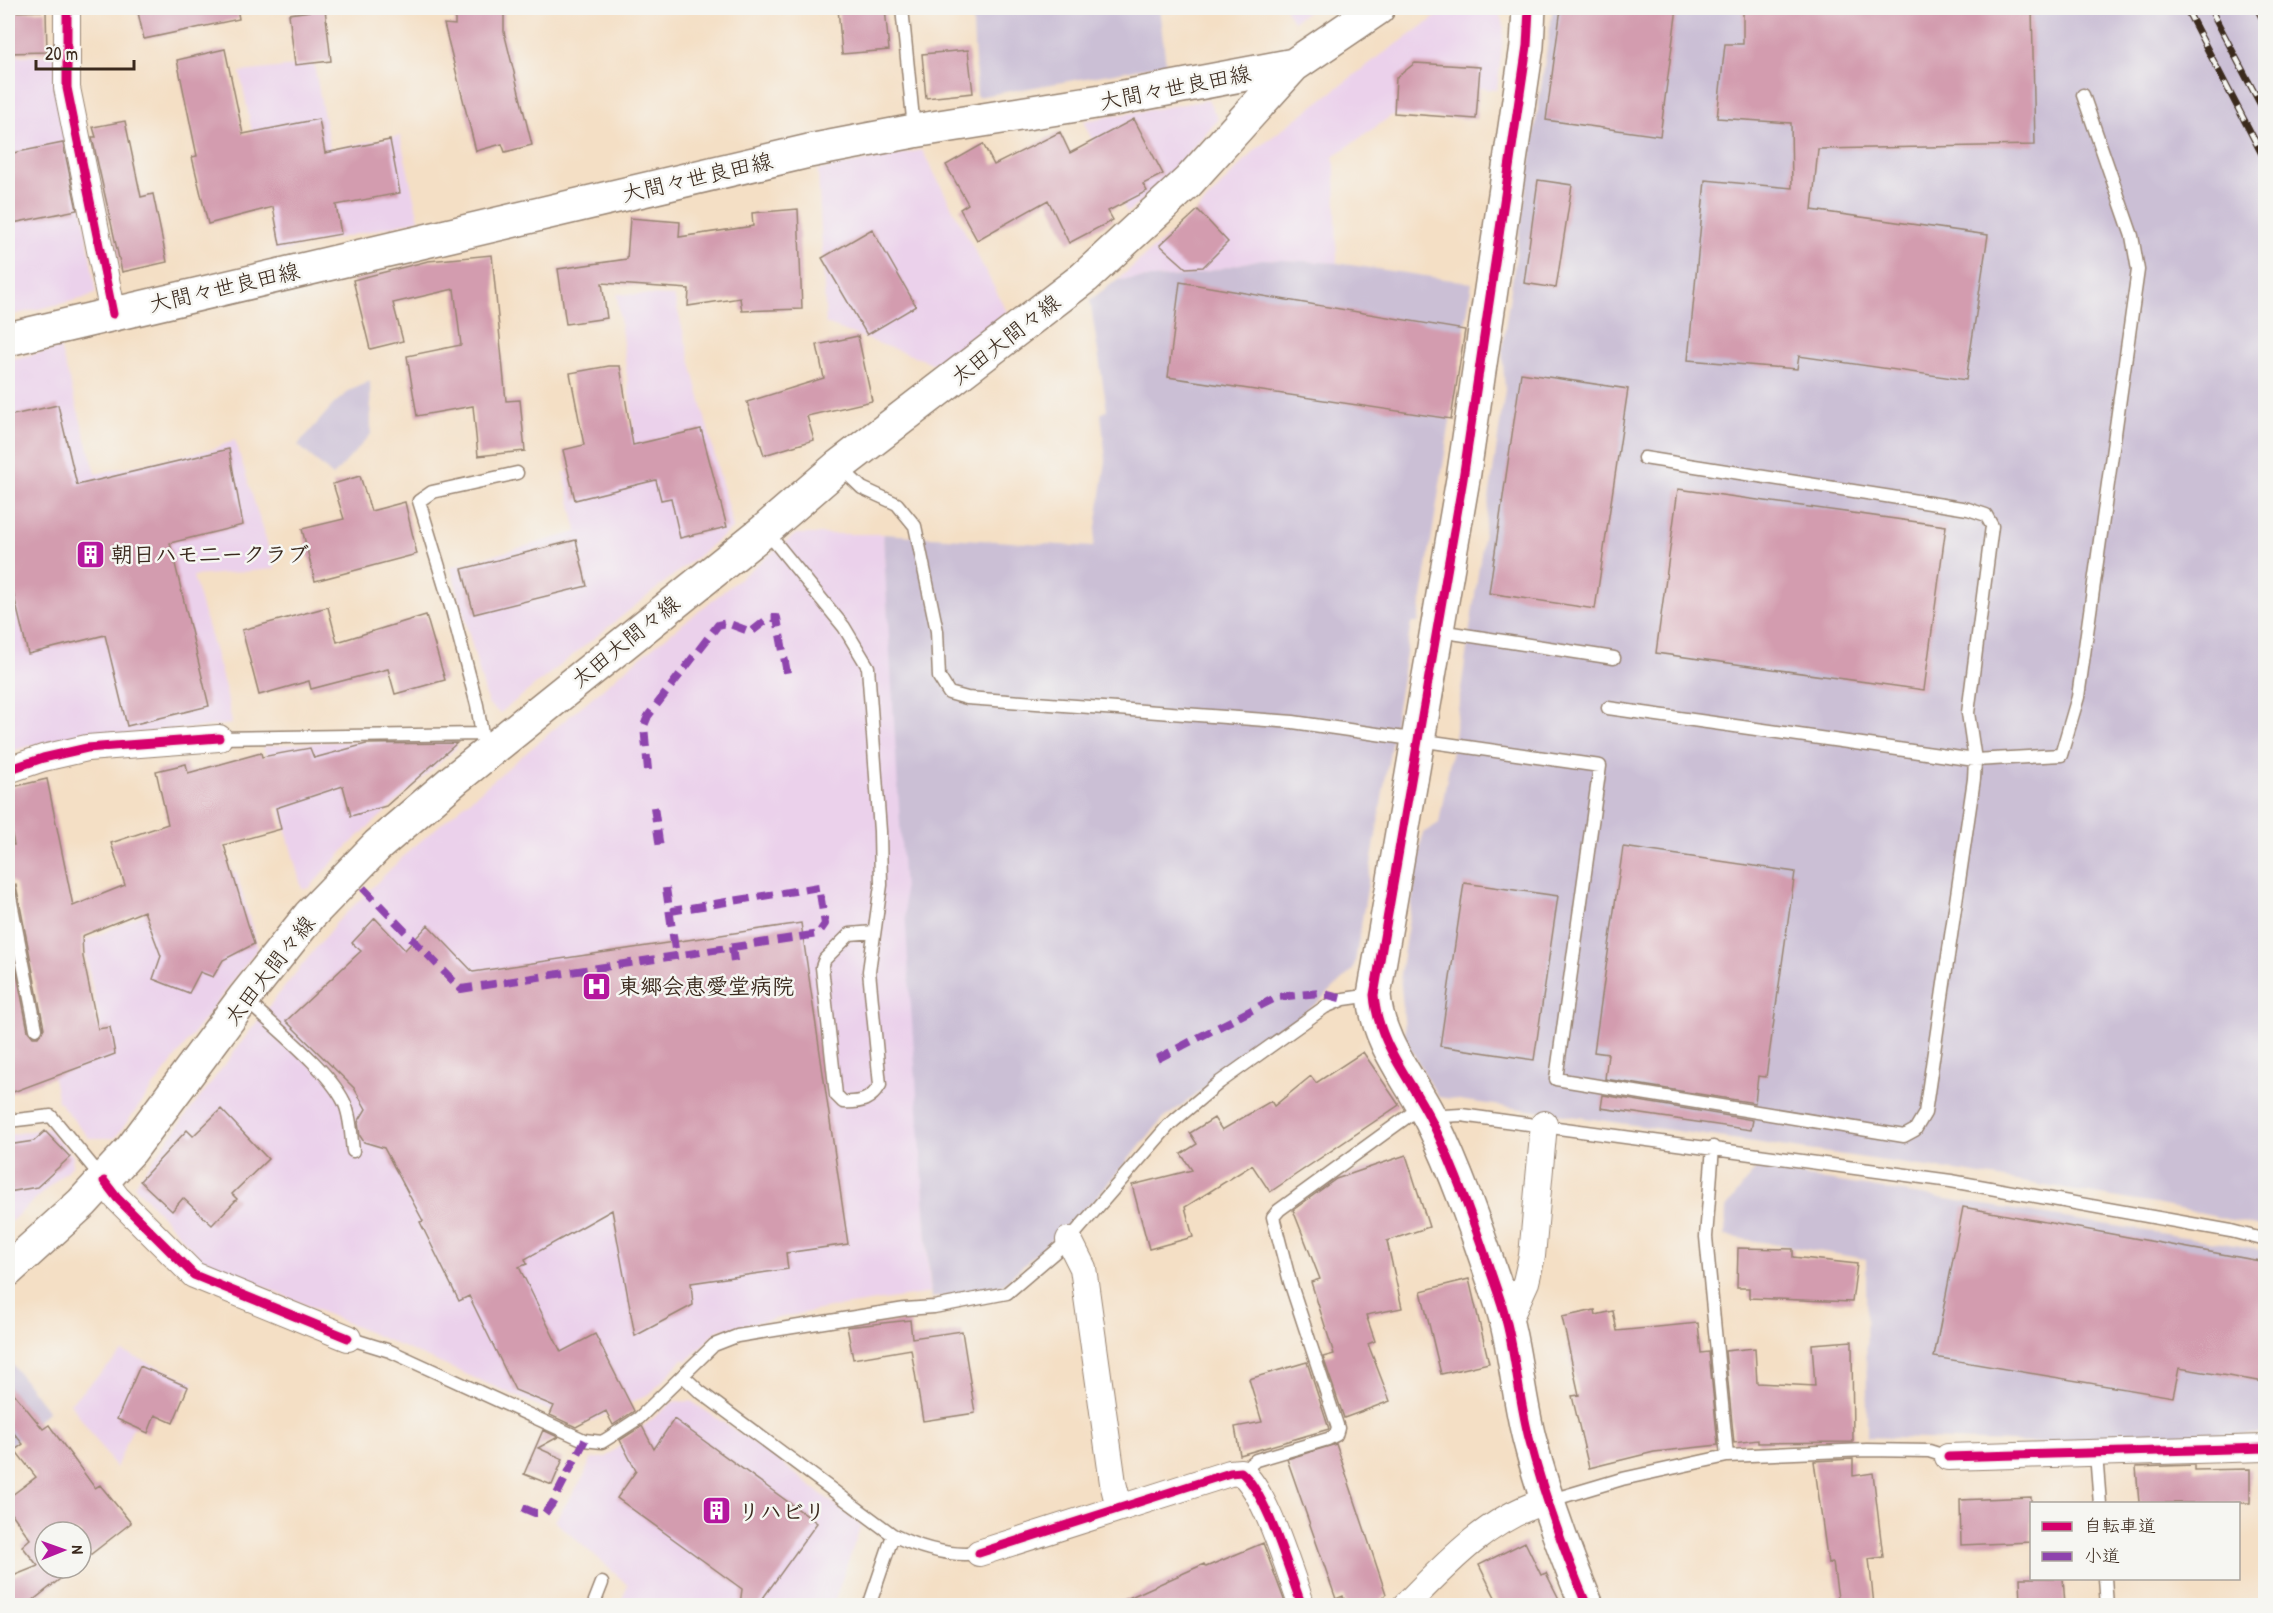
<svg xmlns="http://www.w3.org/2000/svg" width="2273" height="1613" font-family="'Patrick Hand','Klee One',sans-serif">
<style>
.built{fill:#ebd1eb}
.industrial{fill:#cbbfd5}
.building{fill:#d39caf}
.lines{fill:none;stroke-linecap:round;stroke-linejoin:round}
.lane-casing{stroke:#988472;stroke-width:15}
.street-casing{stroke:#988472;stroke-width:28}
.secondary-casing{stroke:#988472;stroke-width:36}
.primary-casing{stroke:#988472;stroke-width:36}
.lane{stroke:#fff;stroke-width:12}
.street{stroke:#fff;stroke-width:26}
.secondary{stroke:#fff;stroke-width:33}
.primary{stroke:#fff;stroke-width:33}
.rail-casing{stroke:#3b2a1e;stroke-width:7}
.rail{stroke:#f6f6f2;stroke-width:4.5;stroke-dasharray:14;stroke-linecap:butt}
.quiet{stroke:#8e44ad;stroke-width:8;stroke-dasharray:15 8;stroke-linecap:butt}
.cycleway-casing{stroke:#f6f6f2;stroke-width:13}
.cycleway{stroke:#d6006c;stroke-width:9}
.labels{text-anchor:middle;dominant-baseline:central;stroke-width:5;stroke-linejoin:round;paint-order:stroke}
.street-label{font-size:22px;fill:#3b2a1e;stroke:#f6f6f2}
.poi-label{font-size:22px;font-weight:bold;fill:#3b2a1e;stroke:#f6f6f2;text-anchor:start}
</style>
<rect width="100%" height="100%" fill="#f6f6f2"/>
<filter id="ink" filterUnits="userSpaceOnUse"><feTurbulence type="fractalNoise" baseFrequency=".0167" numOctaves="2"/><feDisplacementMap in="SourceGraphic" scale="12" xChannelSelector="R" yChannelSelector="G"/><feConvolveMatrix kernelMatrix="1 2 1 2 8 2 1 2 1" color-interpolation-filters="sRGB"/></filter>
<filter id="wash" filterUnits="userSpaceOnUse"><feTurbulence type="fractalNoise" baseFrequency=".008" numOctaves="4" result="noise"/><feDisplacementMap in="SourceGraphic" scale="24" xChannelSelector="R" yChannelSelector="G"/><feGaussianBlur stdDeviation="1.35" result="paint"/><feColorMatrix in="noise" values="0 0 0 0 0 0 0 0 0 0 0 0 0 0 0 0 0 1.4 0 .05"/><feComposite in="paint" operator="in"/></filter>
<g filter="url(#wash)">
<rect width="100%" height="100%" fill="#f4dfc5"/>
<path class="built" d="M 1285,8 L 1314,8 L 1293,21 Z
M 1449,8 L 1497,8 L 1504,27 L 1497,90 L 1479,88 L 1476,119 L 1391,116 L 1333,157 L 1335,165 L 1337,263 L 1262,259 L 1188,276 L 1117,280 L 1198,210 L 1255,150 L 1374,60 Z
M 58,55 L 96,293 L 85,298 L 8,316 L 8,56 Z
M 314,64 L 330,149 L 400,136 L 419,220 L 276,252 L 240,72 Z
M 1208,100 L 1218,119 L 1160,186 L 1127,213 L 1083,121 Z
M 922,150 L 1007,312 L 943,367 L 826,324 L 818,170 Z
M 617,294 L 674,296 L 733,528 L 500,713 L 488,704 L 451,567 L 577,532 L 564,473 L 625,458 L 621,438 L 633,425 Z
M 60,348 L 96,474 L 213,449 L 235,440 L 275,569 L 193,576 L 226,691 L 232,724 L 38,744 L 8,752 L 8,360 Z
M 796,534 L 883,534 L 930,1293 L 829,1308 L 718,1330 L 687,1361 L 683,1359 L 651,1393 L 583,1425 L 202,1260 L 134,1185 L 262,1015 L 336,923 L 410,850 L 633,663 Z
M 456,740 L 457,747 L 349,845 L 309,888 L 302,889 L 263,746 L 322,742 Z
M 236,872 L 258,948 L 115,1138 L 89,1138 L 58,1101 L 44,1037 L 100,1024 L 83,942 Z
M 48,1128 L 73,1156 L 72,1166 L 8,1224 L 8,1135 Z
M 123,1352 L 194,1382 L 191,1389 L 188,1387 L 173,1423 L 155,1415 L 148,1433 L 133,1427 L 116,1468 L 70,1403 Z
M 691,1401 L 770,1454 L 861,1525 L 833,1605 L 619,1606 L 628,1585 L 555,1521 L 584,1476 L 591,1459 L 606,1457 L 673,1402 Z"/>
<path class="industrial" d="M 972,8 L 1159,8 L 1166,64 L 977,97 Z
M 1553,8 L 2265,8 L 2265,1227 L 2155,1204 L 1963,1172 L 1438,1097 L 1406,1041 L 1400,974 L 1423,833 L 1439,823 L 1453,744 L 1505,390 L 1502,349 Z
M 1262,259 L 1337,263 L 1472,283 L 1418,623 L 1411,623 L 1355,962 L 1353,970 L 1316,1004 L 1162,1120 L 1092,1202 L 1001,1286 L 967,1294 L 931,1298 L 910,994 L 883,534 L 1093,547 L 1106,461 L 1101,414 L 1107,410 L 1090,300 L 1117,280 L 1188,276 Z
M 370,381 L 371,434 L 333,476 L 298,445 L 334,404 L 349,391 Z
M 1760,1163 L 1808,1177 L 2253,1248 L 2265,1252 L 2265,1434 L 2166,1436 L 2038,1443 L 1867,1437 L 1866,1259 L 1725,1236 L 1726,1208 Z
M 8,1359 L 48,1411 L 8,1448 Z"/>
<g id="blocks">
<path class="building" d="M 137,8 L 237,8 L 239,19 L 144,39 Z
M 455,8 L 504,8 L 504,32 L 532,145 L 505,152 L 502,144 L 476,151 L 444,24 L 455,25 Z
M 838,8 L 885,8 L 889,50 L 842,54 Z
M 1561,8 L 1677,8 L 1660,136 L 1546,120 Z
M 1743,8 L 2032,8 L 2035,145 L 1818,149 L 1812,210 L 1988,235 L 1966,380 L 1799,356 L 1797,369 L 1688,360 L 1705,180 L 1792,188 L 1791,123 L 1717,118 L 1725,44 L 1743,44 Z
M 325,9 L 331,61 L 295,65 L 289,14 Z
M 46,11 L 47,52 L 8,53 L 8,12 Z
M 225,49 L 243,134 L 319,119 L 325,153 L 390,140 L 400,193 L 336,205 L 341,234 L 280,245 L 273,207 L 208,224 L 192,157 L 197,156 L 177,60 Z
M 968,50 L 973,93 L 926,98 L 922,54 Z
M 1415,63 L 1480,67 L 1476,119 L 1394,113 L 1396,78 Z
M 1134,119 L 1163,174 L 1143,184 L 1147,191 L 1108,211 L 1113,220 L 1069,243 L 1048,200 L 977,240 L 960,209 L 968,204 L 946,165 L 983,144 L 994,165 L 1060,132 L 1070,153 Z
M 125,121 L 141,197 L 153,194 L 167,262 L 122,272 L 92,137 L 96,137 L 93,127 Z
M 63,143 L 77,210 L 8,224 L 8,154 Z
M 1538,180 L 1572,185 L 1556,288 L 1524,283 Z
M 798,209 L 802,309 L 742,311 L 740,298 L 688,306 L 689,289 L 602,283 L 607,318 L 566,324 L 558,269 L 627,259 L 630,218 L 680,222 L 679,237 L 753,226 L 752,213 Z
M 1198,210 L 1228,242 L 1203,267 L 1186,268 L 1160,245 Z
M 872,229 L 916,306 L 867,335 L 822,258 Z
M 492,255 L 506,401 L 520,400 L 525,451 L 478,456 L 473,406 L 417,416 L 407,356 L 461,345 L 454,289 L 393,303 L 403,341 L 370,349 L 353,280 L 428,261 Z
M 1180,282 L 1465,330 L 1451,419 L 1168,377 Z
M 858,336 L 872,401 L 807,416 L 814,440 L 764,455 L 747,402 L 824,378 L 817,345 Z
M 609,366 L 620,366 L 633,445 L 701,429 L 727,527 L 680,538 L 671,498 L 661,500 L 656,480 L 575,500 L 563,450 L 584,445 L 570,373 Z
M 1521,373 L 1628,389 L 1595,609 L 1489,593 Z
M 58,405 L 77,485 L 229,449 L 243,525 L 170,543 L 209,706 L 127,726 L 105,635 L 28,654 L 8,571 L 8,416 Z
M 360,476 L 371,511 L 405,502 L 417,554 L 315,581 L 302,529 L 344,519 L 333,484 Z
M 1678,489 L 1946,526 L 1924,690 L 1656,653 Z
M 576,540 L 587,586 L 474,614 L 462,569 Z
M 328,607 L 337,642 L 426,615 L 445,680 L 395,694 L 388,669 L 311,689 L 309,681 L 259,695 L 242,630 Z
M 457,743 L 386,806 L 351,816 L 343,786 L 276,808 L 281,829 L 224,845 L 254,944 L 223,960 L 213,977 L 200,972 L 189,993 L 153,979 L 161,956 L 144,911 L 82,936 L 83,957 L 98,1029 L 110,1027 L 115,1054 L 8,1094 L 8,927 L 28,1031 L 33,1037 L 38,1037 L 44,1028 L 16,885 L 8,879 L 8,845 L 14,845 L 8,815 L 8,788 L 47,779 L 73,906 L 125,885 L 111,843 L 168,824 L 156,771 L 186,764 L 188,773 L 261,753 L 262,757 L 310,748 L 314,758 L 366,744 Z
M 1623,847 L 1795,872 L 1766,1077 L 1758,1076 L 1755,1103 L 1605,1079 L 1608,1054 L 1594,1052 Z
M 1464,883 L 1558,896 L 1534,1060 L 1440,1046 Z
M 375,918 L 405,950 L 428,925 L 473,972 L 801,923 L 848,1244 L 786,1253 L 788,1269 L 691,1283 L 693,1305 L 635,1336 L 612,1210 L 525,1259 L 527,1264 L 519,1267 L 561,1352 L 595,1334 L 634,1411 L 613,1425 L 606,1411 L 576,1427 L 550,1415 L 554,1406 L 515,1390 L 469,1296 L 459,1301 L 420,1222 L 423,1221 L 384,1148 L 364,1142 L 360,1136 L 358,1122 L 366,1109 L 354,1088 L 286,1021 L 361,951 L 352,943 Z
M 1363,1052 L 1399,1105 L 1270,1192 L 1252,1165 L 1185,1207 L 1193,1237 L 1149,1249 L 1132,1185 L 1192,1170 L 1181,1154 L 1197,1144 L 1190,1133 L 1214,1118 L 1222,1130 L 1271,1101 L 1274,1106 L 1311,1076 L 1316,1083 Z
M 1603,1095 L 1753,1120 L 1751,1130 L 1601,1108 Z
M 221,1109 L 268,1159 L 232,1194 L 237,1199 L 212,1225 L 183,1198 L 172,1211 L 140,1181 L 187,1130 L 193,1136 Z
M 45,1131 L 70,1157 L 37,1187 L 8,1192 L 8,1145 L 34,1141 Z
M 1406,1155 L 1429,1227 L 1387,1241 L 1402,1308 L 1366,1315 L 1375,1341 L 1368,1344 L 1390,1401 L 1344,1418 L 1323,1357 L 1334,1354 L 1311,1282 L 1320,1279 L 1293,1210 L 1336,1179 Z
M 1963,1207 L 2265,1262 L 2265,1382 L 2179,1368 L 2173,1397 L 1934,1357 Z
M 1738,1248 L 1793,1249 L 1793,1257 L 1857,1264 L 1852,1302 L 1749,1298 L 1749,1288 L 1737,1288 Z
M 1469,1279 L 1489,1363 L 1441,1374 L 1421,1291 Z
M 1595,1310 L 1596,1315 L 1613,1311 L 1617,1331 L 1698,1323 L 1701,1353 L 1709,1352 L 1718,1445 L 1654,1452 L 1589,1468 L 1572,1396 L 1579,1395 L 1562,1317 Z
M 910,1320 L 912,1338 L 962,1331 L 975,1413 L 923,1421 L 911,1349 L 853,1359 L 847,1327 Z
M 1852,1341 L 1853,1442 L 1758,1443 L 1758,1440 L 1734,1443 L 1725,1351 L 1755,1348 L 1757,1383 L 1815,1386 L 1812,1344 Z
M 1307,1362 L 1329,1429 L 1240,1455 L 1235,1427 L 1262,1422 L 1249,1379 Z
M 140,1366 L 188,1387 L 173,1423 L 155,1415 L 148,1433 L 117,1419 Z
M 8,1386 L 43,1429 L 49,1425 L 95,1488 L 100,1485 L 131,1523 L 81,1562 L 81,1532 L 45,1532 L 45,1568 L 74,1568 L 27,1605 L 8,1605 L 8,1578 L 38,1566 L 22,1546 L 30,1539 L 8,1508 L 8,1498 L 36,1477 L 15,1450 L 23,1444 L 8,1426 Z
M 674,1419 L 817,1523 L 758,1605 L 740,1605 L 742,1589 L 617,1498 L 636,1471 L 620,1440 L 642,1426 L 654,1449 Z
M 543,1430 L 558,1437 L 538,1448 L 563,1459 L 552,1485 L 524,1474 Z
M 1336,1444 L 1386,1594 L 1376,1605 L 1346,1605 L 1343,1596 L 1336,1599 L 1287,1459 Z
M 1853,1459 L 1853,1476 L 1873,1473 L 1883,1557 L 1869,1559 L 1874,1605 L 1839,1605 L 1833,1563 L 1828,1564 L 1814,1461 Z
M 2194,1465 L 2194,1470 L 2250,1469 L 2250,1503 L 2139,1503 L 2136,1467 Z
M 2031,1497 L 2031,1542 L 1961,1545 L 1960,1500 Z
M 1525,1542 L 1541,1575 L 1546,1573 L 1562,1605 L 1499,1605 L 1479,1565 Z
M 1263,1543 L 1286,1605 L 1113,1605 L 1204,1564 L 1206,1567 Z
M 2020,1578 L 2063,1578 L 2065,1605 L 2021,1605 Z"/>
</g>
</g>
<g filter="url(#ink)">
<use href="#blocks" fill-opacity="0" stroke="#988472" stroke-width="1.5"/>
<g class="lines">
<defs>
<path id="lane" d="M 902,8 L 914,129
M 840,467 L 862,488 L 897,504 L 915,526 L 937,631 L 939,677 L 949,693 L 967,698 L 1293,722 L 1600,766 L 1556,1079 L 1904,1136 L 1915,1130 L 1925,1113 L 1974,779 L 1975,760 L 1968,713 L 1992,526 L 1986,515 L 1968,509 L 1644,458
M 766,531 L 844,627 L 868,667 L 880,831 L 881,885 L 869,971 L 880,1085 C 871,1100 861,1103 843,1102 L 836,1095 L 822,967 L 825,959 L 850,934 L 874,932
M 1439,631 L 1614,658
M 1608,708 L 1975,760 L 2061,755 L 2078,697 L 2138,270 L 2132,236 L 2083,95
M 219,738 L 482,734
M 493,747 L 482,734 L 477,705 L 452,610 L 419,501 L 432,492 L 517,473
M 8,887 L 36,1029
M 245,999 C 272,1025 328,1069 344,1102 C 351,1116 351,1136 353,1151
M 1432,1120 L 1444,1116 L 1461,1115 L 1951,1181 L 2231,1231 L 2266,1240
M 8,1121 L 51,1116 L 102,1178
M 1713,1147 L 1706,1237 L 1727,1456
M 348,1338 L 390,1351 L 584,1440 L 602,1442 L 610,1437 L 639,1418 L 714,1345 L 737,1336 L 905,1309 L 934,1307 L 1007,1293 L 1069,1240 L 1169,1125 L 1220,1082 L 1325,1007 L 1344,999 L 1372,995
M 683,1376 L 699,1391 L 893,1535 C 920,1548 949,1557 979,1553
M 2096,1454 L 2100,1504
M 1241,1472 L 1256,1460 L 1328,1439 L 1336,1435 L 1338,1428 L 1290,1282 L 1273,1217 L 1279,1210 L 1422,1106
M 1548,1501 L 1622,1479 L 1727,1456 L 1867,1450 L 1929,1451 L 1948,1457
M 2105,1578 L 2107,1606
M 593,1606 L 602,1583
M 869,1606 L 893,1535"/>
<path id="street" d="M 67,8 L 67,88 L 113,314
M 8,770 L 43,758 L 87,748 L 219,738
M 104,1181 L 117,1198 L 194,1275 L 348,1338
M 1069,1240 L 1083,1268 L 1113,1483 L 1119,1507
M 1507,1324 L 1526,1282 L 1532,1256 L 1544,1124
M 1948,1457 L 2266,1448
M 979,1553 L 1230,1473 L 1241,1472 C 1267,1493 1289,1572 1302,1606
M 1405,1606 C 1445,1565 1490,1516 1547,1501"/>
<path id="secondary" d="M 1529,8 L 1527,46 L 1463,479 L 1374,995 C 1378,1045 1411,1079 1432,1122 C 1459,1177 1479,1238 1499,1296 C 1515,1342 1517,1391 1529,1438 C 1544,1496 1564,1551 1587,1606"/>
<path id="primary" d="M 8,339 L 809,151 L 914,131 L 1108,100 L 1294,65 L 1378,8
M 8,1270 L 82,1203 L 131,1150 L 244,998 L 310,915 L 378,845 L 455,779 L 765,530 L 839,466 L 1085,277 L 1188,182 L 1294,65"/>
</defs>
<use href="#lane" class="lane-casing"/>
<use href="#street" class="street-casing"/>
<use href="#secondary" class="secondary-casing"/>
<use href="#primary" class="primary-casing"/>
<use href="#lane" class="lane"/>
<use href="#street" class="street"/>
<use href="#secondary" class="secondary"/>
<use href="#primary" class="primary"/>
<defs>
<path id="rail" d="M 2186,8 L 2266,162
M 2210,8 L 2266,115
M 2257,8 L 2266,25"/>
</defs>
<use href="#rail" class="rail-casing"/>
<use href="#rail" class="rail"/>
<path class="quiet" d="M 648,770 L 644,726 L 648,716 L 718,625 L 727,623 L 751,632 L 769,618 L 777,618 L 787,673
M 654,807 L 660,848
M 363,888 L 461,989 L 818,934 L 825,924 L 819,887 L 671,911
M 666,888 L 676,956
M 732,947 L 735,968
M 1157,1059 L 1277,997 L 1320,993 L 1344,999
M 523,1508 L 535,1513 L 545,1513 L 552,1504 L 585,1440"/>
<defs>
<path id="cycleway" d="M 67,8 L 67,88 L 113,314
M 1529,8 L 1527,46 L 1463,479 L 1374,995 C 1378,1045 1411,1079 1432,1122 C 1459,1177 1479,1238 1499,1296 C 1515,1342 1517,1391 1529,1438 C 1544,1496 1564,1551 1587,1606
M 8,770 L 43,758 L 87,748 L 219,738
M 104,1181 L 117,1198 L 194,1275 L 348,1338
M 1948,1457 L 2266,1448
M 979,1553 L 1230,1473 L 1241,1472 C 1267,1493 1289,1572 1302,1606"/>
</defs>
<use href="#cycleway" class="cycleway-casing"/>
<use href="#cycleway" class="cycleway"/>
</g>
</g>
<defs>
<symbol id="building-square" viewBox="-11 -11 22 22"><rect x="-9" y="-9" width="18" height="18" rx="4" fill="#b5179e" stroke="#f6f6f2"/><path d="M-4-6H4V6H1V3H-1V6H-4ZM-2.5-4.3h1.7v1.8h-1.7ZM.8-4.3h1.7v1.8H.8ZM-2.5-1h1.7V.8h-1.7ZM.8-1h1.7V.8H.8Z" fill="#fff"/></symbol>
<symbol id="hospital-square" viewBox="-11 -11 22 22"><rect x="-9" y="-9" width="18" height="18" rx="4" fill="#b5179e" stroke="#f6f6f2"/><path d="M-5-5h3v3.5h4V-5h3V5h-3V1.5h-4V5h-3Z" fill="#fff"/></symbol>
</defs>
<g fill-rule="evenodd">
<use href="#building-square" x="74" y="538" width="33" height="33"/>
<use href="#hospital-square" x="580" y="970" width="33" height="33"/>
<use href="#building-square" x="700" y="1494" width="33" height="33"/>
</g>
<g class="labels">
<g class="street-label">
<text transform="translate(1175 87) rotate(-11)">大間々世良田線</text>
<text transform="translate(697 177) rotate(-13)">大間々世良田線</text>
<text transform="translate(224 287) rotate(-13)">大間々世良田線</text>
<text transform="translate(1005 339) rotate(-38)">太田大間々線</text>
<text transform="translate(625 641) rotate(-39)">太田大間々線</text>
<text transform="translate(269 970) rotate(-52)">太田大間々線</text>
</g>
<g class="poi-label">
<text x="111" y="554">朝日ハモ二ークラブ</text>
<text x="618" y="986">東郷会恵愛堂病院</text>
<text x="738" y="1511">リハビリ</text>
</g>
</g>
<rect width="2273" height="1613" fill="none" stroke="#f6f6f2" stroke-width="30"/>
<rect x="2030" y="1502" width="210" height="78" fill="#f6f6f2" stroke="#aba49d" stroke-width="1.5"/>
<rect x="2042" y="1522" width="30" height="9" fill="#d6006c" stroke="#aba49d" stroke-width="1.5"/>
<text x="2084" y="1532" font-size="18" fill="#3b2a1e">自転車道</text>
<rect x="2042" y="1552" width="30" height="9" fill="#8e44ad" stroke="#aba49d" stroke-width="1.5"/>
<text x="2084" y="1562" font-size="18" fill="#3b2a1e">小道</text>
<g transform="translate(63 1550) rotate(89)"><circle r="28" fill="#f6f6f2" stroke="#aba49d" stroke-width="1.5"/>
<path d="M0-4.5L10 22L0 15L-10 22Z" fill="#b5179e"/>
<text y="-9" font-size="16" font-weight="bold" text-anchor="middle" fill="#3b2a1e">N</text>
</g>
<path d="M36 60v9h98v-9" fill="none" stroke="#3b2a1e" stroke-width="3"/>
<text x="45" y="60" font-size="18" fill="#3b2a1e" stroke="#f6f6f2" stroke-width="4.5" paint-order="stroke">20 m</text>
</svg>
